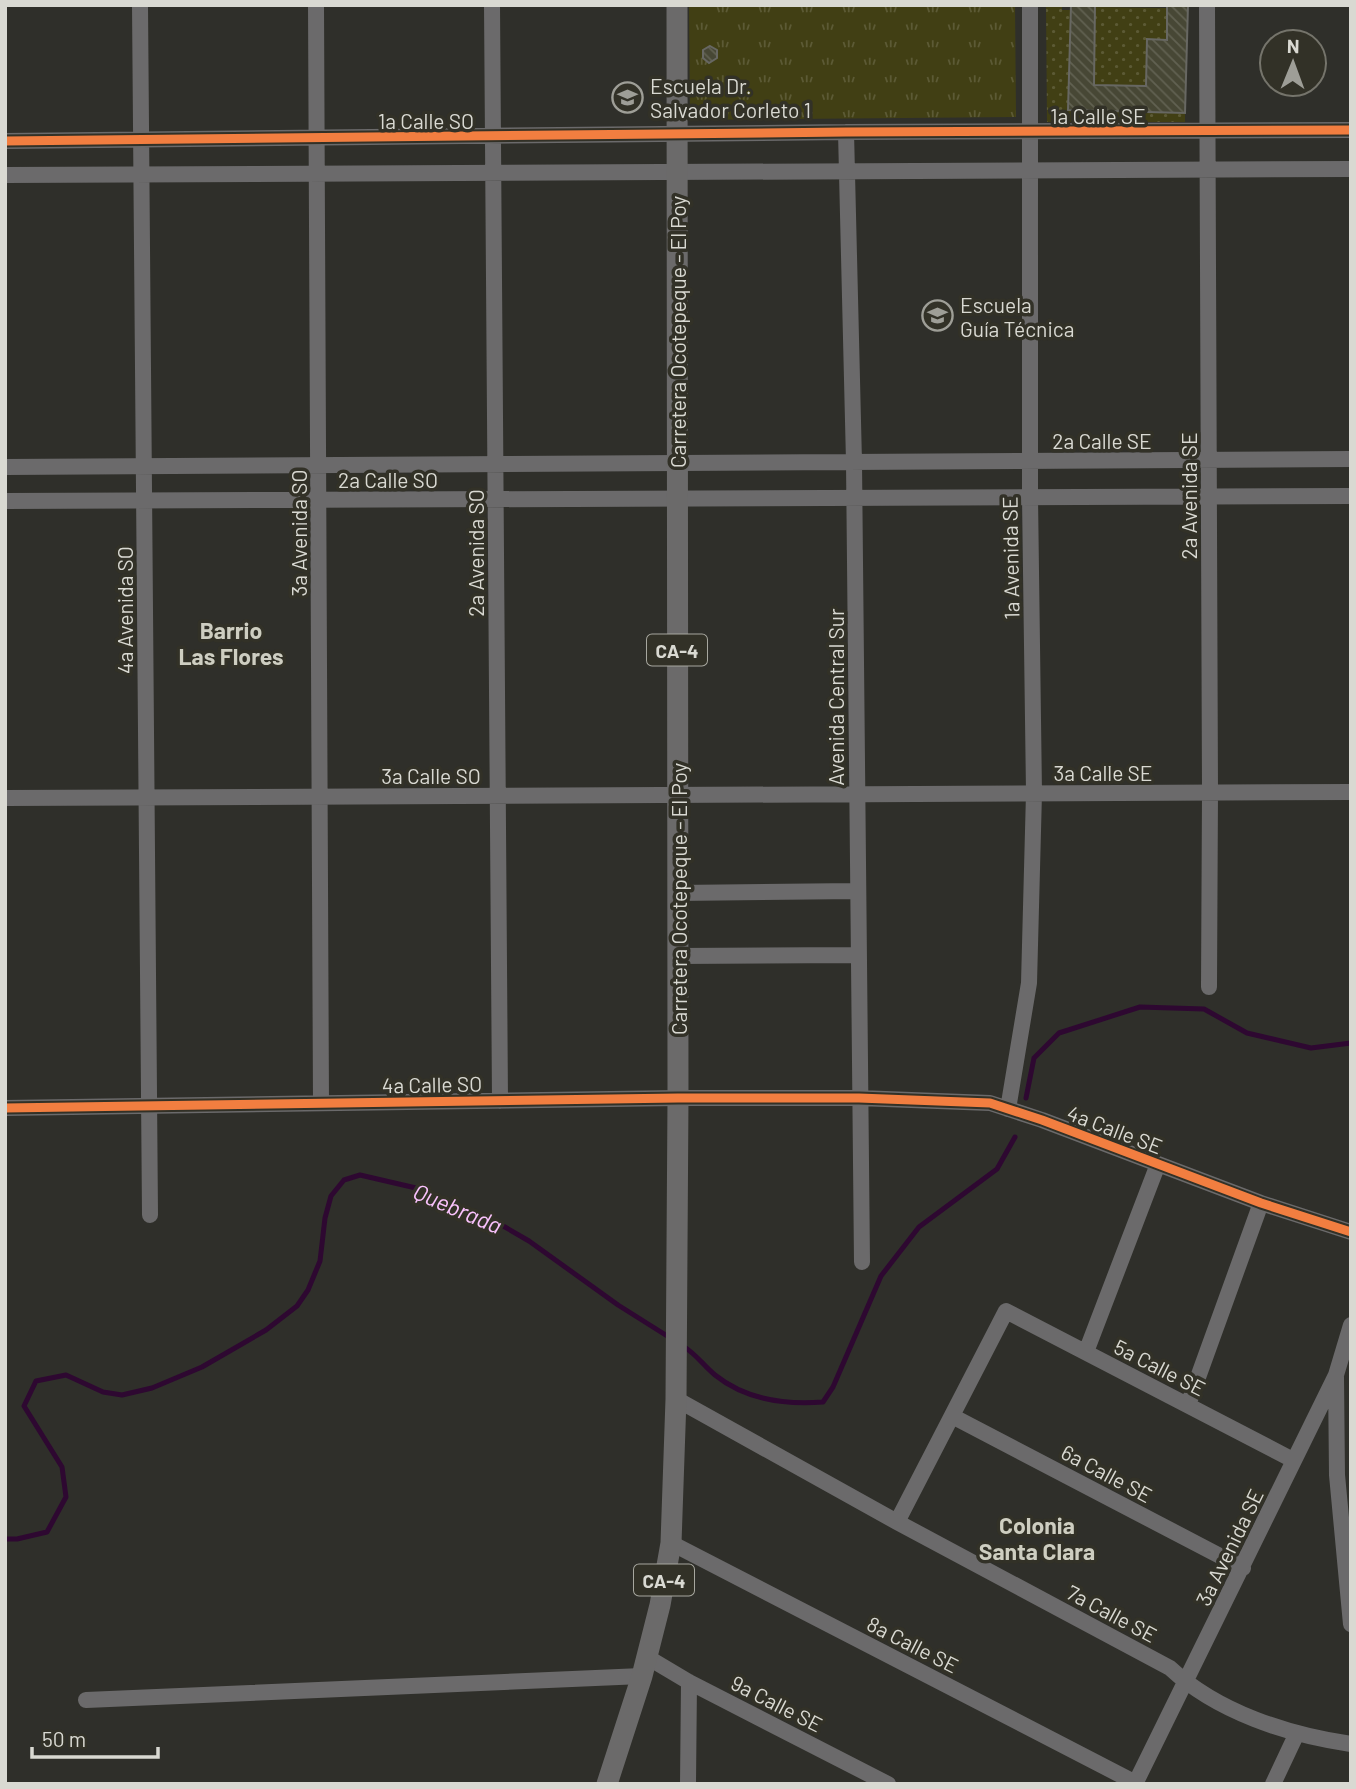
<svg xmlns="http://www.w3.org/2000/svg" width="1356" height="1789" font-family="Barlow,sans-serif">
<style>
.park{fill:url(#park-tufts)}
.garden{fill:url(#garden-dots)}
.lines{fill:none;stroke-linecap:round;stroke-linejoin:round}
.stream{stroke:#2e0831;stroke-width:5}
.building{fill:url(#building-back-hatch);stroke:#676762;stroke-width:2}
.minor{stroke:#6b6a6b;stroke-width:16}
.major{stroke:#6b6a6a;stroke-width:21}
.cycleway-casing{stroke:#323127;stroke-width:13}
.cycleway{stroke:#f27e40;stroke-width:9}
.labels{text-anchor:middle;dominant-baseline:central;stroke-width:7;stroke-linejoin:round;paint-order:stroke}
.shield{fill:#323127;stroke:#a7a79f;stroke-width:2}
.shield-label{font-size:19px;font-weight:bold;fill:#d9d9d2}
.poi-label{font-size:21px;fill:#d9d9d2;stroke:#323127;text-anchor:start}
.street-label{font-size:21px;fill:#d9d9d2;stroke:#323127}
.neighbourhood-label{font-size:23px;font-weight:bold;fill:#cecec1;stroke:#323127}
.water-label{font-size:23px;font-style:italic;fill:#fac2fd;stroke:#323127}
</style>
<defs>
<pattern id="park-tufts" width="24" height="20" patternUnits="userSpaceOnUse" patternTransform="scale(1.75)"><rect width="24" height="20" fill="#413f14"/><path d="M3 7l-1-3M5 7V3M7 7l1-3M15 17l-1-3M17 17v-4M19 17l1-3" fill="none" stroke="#5c5a35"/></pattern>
<pattern id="garden-dots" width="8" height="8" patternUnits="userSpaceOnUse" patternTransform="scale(1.75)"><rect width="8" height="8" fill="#413f14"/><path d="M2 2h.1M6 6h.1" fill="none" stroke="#5c5a35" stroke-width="1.8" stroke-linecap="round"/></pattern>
<pattern id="building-back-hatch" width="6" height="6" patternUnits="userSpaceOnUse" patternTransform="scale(1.75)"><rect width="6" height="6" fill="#474735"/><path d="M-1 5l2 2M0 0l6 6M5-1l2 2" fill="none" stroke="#616151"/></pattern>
</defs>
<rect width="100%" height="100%" fill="#2f2f2a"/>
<path class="park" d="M 689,5 L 1015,5 L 1016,117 L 690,120 Z"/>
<path class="garden" d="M 1046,5 L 1062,5 L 1062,10 L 1071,10 L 1068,110 L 1185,113 L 1185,122 L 1047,122 Z
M 1095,7 L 1167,8 L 1167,40 L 1147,40 L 1146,74 L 1164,86 L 1094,85 Z"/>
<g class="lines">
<path class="stream" d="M 1026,1098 L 1034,1058 L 1059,1033 L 1140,1007 L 1204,1009 L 1247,1033 L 1311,1048 L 1351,1043
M 683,1346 C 697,1355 703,1365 715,1375 C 746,1400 784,1405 823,1402 L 833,1387 L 881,1276 L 919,1227 L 997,1169 L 1015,1137
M 5,1539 L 17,1539 L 47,1532 L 66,1497 L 62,1467 L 24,1406 L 36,1381 L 66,1375 L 103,1392 L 122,1395 L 152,1388 L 202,1367 L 266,1330 L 297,1306 L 308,1290 L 320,1261 L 325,1218 L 331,1196 L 344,1180 L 360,1175 L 416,1188 L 456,1210 L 498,1223 L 529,1241 L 618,1305 L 672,1339"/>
</g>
<path class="building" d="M 1071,5 L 1095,5 L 1094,85 L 1146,86 L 1147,39 L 1167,40 L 1167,5 L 1188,5 L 1185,113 L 1068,110 Z
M 710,46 L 717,50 L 717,58 L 709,63 L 703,58 L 703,50 Z"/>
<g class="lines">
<path class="minor" d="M 140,5 L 150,1215
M 316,5 L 321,1103
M 492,5 L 500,1101
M 1207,5 L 1210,792 L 1209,987
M 846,132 L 854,462 L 862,1262
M 5,141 L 846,132 L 1351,130
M 5,175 L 1351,169
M 5,467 L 1351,459
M 5,501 L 1351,496
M 5,798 L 1351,792
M 677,893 L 857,891
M 677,956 L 858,955
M 5,1108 L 678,1098 L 859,1098 L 990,1103 L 1042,1120 L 1261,1203 L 1351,1232
M 1008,1109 L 1029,983 L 1034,793 L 1030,497 L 1030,5
M 1086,1352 L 1158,1164
M 1336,1377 L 1337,1475 L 1351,1624
M 676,1399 L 897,1522 L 1170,1668 C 1217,1712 1288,1735 1351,1744
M 1188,1405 L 1261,1203
M 952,1416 L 1243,1568
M 897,1522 L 1006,1311 L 1293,1460
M 671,1543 L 1136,1783
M 647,1657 L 689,1682 L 888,1784
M 86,1700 L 642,1676
M 688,1784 L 689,1682
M 1135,1784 L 1336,1375 L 1351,1325
M 1273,1784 L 1297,1733"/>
<path class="major" d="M 607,1784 L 642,1676 L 660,1605 L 671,1543 L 676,1399 L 678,1098 L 677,5"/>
<defs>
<path id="cycleway" d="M 5,141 L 846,132 L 1351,130
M 5,1108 L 678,1098 L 859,1098 L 990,1103 L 1042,1120 L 1261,1203 L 1351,1232"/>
</defs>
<use href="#cycleway" class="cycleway-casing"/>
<use href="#cycleway" class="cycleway"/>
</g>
<defs>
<symbol id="school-ring" viewBox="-11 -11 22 22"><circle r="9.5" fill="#323127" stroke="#9e9e97" stroke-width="1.5"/><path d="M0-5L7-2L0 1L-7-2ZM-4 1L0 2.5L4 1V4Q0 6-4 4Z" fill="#9e9e97"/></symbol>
</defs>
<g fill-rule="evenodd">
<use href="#school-ring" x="610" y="80" width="35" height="35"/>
<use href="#school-ring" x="920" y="298" width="35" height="35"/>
</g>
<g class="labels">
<g class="shield">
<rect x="647" y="634.5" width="60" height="31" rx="5"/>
<rect x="634" y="1564.5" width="60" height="31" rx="5"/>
</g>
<g class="shield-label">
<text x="677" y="650">CA-4</text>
<text x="664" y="1580">CA-4</text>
</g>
<g class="poi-label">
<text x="650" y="85">Escuela Dr.<tspan x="650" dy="24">Salvador Corleto 1</tspan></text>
<text x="960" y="304">Escuela<tspan x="960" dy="24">Guía Técnica</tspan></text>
</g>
<g class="street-label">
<text x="1098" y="115">1a Calle SE</text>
<text x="426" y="120">1a Calle SO</text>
<text transform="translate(677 332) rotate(-90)">Carretera Ocotepeque - El Poy</text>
<text x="1102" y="440">2a Calle SE</text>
<text x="388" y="479">2a Calle SO</text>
<text transform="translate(1188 496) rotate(-90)">2a Avenida SE</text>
<text transform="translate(298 533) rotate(-90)">3a Avenida SO</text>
<text transform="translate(475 553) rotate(-90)">2a Avenida SO</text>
<text transform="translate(1010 558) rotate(-91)">1a Avenida SE</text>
<text transform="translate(124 610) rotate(-90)">4a Avenida SO</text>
<text transform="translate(835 697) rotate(-90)">Avenida Central Sur</text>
<text x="1103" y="772">3a Calle SE</text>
<text x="431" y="775">3a Calle SO</text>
<text transform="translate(678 899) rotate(-90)">Carretera Ocotepeque - El Poy</text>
<text transform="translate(432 1084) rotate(-1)">4a Calle SO</text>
<text transform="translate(1115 1129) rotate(21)">4a Calle SE</text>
<text transform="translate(1160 1367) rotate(27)">5a Calle SE</text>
<text transform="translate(1107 1473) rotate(28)">6a Calle SE</text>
<text transform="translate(1229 1547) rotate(-64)">3a Avenida SE</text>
<text transform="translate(1112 1613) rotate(28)">7a Calle SE</text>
<text transform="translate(913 1644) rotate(27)">8a Calle SE</text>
<text transform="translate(777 1703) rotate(27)">9a Calle SE</text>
</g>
<g class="neighbourhood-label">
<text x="231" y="630">Barrio<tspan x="231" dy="26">Las Flores</tspan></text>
<text x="1037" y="1525">Colonia<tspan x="1037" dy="26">Santa Clara</tspan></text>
</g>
<g class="water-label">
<text transform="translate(458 1208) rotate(23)">Quebrada</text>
</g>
</g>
<rect width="1356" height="1789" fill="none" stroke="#d9d9d2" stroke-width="14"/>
<g transform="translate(1293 63) rotate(1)"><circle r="33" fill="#323127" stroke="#75746b" stroke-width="2"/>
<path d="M0-5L12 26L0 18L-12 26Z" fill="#9e9e97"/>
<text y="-10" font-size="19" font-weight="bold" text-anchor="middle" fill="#d9d9d2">N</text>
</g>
<path d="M32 1747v10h126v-10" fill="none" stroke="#d9d9d2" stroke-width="3.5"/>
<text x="42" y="1747" font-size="21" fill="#d9d9d2" stroke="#323127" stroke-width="5" paint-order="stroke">50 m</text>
</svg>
